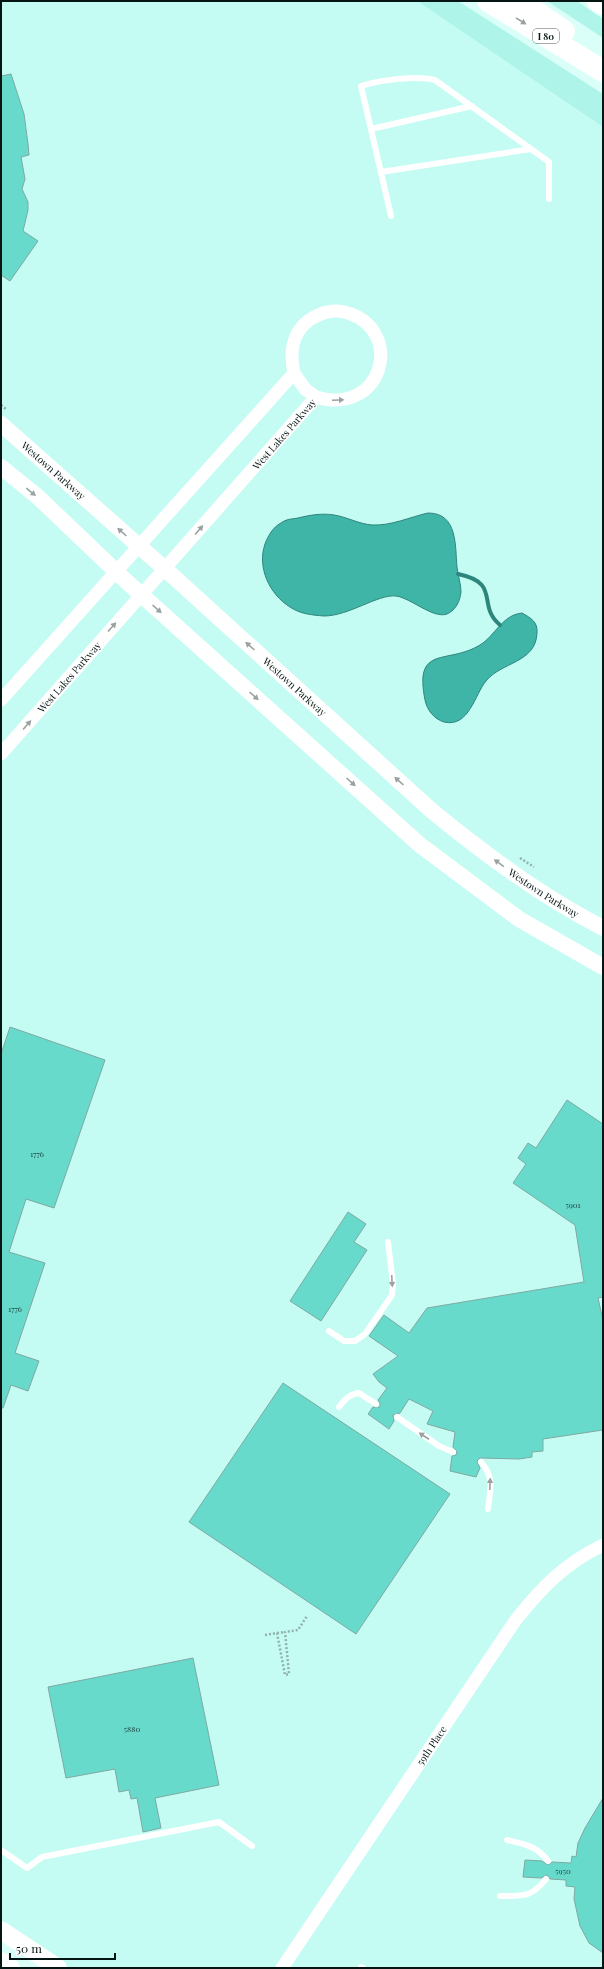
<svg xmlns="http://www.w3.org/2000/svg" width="604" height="1969" font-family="'Playfair Display',serif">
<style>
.built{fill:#c4fcf3}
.green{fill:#aef4e9}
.water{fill:#3fb5a7;stroke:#2e857b}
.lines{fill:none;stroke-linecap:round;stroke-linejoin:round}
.stream{stroke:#2e857b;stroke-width:4}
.building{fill:#68dacb;stroke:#7ea9a2}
.path{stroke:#93b1ac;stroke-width:2.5;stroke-dasharray:2 2;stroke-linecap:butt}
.service{stroke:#fff;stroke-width:6}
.minor{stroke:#fff;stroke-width:13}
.tertiary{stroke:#fff;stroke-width:16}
.secondary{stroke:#fff;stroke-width:18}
.motorway{stroke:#fff;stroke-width:22}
.oneway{fill:#9ba1a1}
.labels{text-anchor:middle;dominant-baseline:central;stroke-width:3;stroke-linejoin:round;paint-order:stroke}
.number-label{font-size:8px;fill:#1e4641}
.shield{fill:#fff;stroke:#505b5a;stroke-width:1}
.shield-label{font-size:9px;font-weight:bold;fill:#051513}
.street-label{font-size:10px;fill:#051513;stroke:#fff}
</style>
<rect width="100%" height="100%" fill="#dafff8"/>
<path class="built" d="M 1,1 L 417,1 L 603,127 L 603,1968 L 58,1968 L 1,1930 Z"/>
<path class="green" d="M 417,1 L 458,1 L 603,94 L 603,127 Z
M 547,1 L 577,1 L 603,19 L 603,38 Z"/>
<path class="water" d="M 428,513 C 458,513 455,546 457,567 C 458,576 461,584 461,592 C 460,601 456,610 447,614 C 433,619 411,598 396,596 C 378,594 349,616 324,616 C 312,615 300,614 290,607 C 269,594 257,567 265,544 C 268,536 273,527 281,523 C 286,519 292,519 298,518 C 310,515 322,513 334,515 C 347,517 359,524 372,525 C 391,526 410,517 428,513 Z
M 522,613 C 531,618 538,622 537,633 C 536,663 501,662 486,681 C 475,694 469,728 444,722 C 434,719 427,710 425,700 C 414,644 447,665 480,645 C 495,636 502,615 522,613 Z"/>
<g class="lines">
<path class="stream" d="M 458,574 C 502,583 476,605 500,625"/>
</g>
<path class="building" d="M 11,74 L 24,114 L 28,144 L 29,155 L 21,157 L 25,179 L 22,189 L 28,202 L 28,210 L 23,231 L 38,241 L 10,281 L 1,275 L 1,76 Z
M 10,1027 L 105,1060 L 54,1208 L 26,1199 L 9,1252 L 45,1263 L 15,1353 L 39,1361 L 28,1391 L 11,1385 L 3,1408 L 1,1408 L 1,1054 Z
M 567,1100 L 603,1124 L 603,1297 L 598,1298 L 603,1320 L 603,1430 L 543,1439 L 543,1451 L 532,1452 L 532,1457 L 519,1459 L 480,1458 L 477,1461 L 480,1468 L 476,1477 L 450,1471 L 452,1456 L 456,1455 L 457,1452 L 453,1447 L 455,1432 L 427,1424 L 433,1411 L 409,1399 L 400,1413 L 393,1415 L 394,1421 L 389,1429 L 368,1414 L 373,1407 L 380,1407 L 380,1404 L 378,1400 L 387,1388 L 379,1382 L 373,1374 L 398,1356 L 369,1336 L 384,1315 L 409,1333 L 427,1308 L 584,1282 L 575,1225 L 513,1183 L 526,1164 L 518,1158 L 528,1143 L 536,1148 Z
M 348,1212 L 366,1224 L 354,1242 L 367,1250 L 321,1321 L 290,1301 Z
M 283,1383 L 450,1494 L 356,1634 L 189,1522 Z
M 193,1658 L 219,1785 L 155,1798 L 161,1828 L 143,1832 L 137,1798 L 131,1799 L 129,1790 L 119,1792 L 115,1769 L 66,1778 L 48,1687 Z
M 603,1798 L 603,1953 L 589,1943 L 580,1926 L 574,1899 L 575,1887 L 566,1886 L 566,1880 L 550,1879 L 547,1875 L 541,1878 L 523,1877 L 525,1860 L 542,1861 L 548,1865 L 552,1862 L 571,1863 L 572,1856 L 576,1857 L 578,1843 L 585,1828 Z"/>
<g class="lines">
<path class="path" d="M 1,405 L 7,410
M 520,858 L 534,867
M 277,1633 L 285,1632
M 265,1635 L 277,1633 L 285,1675 L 289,1674 L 285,1632 L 298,1630 L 307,1616"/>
<path class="service" d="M 371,129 L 472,106
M 381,172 L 531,149
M 391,216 L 361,86 C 381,80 416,75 435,80 L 549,162 L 549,199
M 329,1331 L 344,1341 L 355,1341 L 365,1334 L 392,1295 L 393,1284 L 388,1242
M 339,1407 C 345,1399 350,1394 359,1393 L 376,1404
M 397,1417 L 439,1446 L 453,1452
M 481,1462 C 495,1478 490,1490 488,1509
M 507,1840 C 524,1844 537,1846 548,1861
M 1,1850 L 27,1868 L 42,1857 L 219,1822 L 252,1846
M 500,1896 C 523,1896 531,1898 546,1879
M 361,1967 L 363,1968"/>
<g class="minor">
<path d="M 294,373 L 305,389 L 316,397"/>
<path d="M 1,700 L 294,373 C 290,355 291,334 308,321 C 319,313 334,308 348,313 C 405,331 383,417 316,397 L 1,754"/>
<path id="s1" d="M 282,1968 L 515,1621 C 541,1588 565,1563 603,1545"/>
</g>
<g class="tertiary">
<path id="s2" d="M 1,424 L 165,569 L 432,811 C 486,855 541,896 603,928"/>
<path d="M 1,467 L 38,497 L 126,581 L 420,845 L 519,919 L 603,967"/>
</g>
<path class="secondary" d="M 1,1930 L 58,1968
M 1,1961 L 11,1968"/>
<path class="motorway" d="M 488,1 L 603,71
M 520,1 L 564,31
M 598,1 L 603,4"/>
</g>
<defs><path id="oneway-solid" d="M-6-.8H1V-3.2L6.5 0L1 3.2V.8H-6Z"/></defs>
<g class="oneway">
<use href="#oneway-solid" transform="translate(521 21) rotate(32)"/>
<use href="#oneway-solid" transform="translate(338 400) rotate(-2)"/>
<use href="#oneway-solid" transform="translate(31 492) rotate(39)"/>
<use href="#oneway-solid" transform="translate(199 530) rotate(-49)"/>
<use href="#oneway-solid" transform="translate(122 532) rotate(-138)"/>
<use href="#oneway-solid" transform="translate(157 609) rotate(42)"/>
<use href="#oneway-solid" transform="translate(112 627) rotate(-48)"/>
<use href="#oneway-solid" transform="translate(250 646) rotate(-138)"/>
<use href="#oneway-solid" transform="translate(254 696) rotate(42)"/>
<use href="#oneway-solid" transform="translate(27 725) rotate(-49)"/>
<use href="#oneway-solid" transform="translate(399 781) rotate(-138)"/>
<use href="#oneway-solid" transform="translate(351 782) rotate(42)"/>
<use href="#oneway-solid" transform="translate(499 863) rotate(-144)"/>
<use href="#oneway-solid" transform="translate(392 1281) rotate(87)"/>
<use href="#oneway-solid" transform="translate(424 1436) rotate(-147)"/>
<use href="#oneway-solid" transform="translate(490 1484) rotate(-88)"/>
</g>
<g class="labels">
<g class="number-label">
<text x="37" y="1153">1776</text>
<text x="573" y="1204">5901</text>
<text x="15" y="1308">1776</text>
<text x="132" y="1728">5880</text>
<text x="563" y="1870">5950</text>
</g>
<rect class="shield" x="533" y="29" width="26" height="14" rx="3"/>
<g class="shield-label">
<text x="546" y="36">I 80</text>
</g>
<g class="street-label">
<text transform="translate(284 434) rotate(-49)">West Lakes Parkway</text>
<text stroke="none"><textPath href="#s2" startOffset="70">Westown Parkway</textPath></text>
<text transform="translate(69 677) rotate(-49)">West Lakes Parkway</text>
<text stroke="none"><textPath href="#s2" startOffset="394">Westown Parkway</textPath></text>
<text stroke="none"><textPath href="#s2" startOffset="718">Westown Parkway</textPath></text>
<text stroke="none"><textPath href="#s1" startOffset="268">59th Place</textPath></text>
</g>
</g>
<rect width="604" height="1969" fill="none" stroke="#051513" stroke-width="4"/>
<path d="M10 1953v6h105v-6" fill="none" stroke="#051513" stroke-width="2"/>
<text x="16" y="1953" font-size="12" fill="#051513" stroke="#ffffff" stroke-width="3" paint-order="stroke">50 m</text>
</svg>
